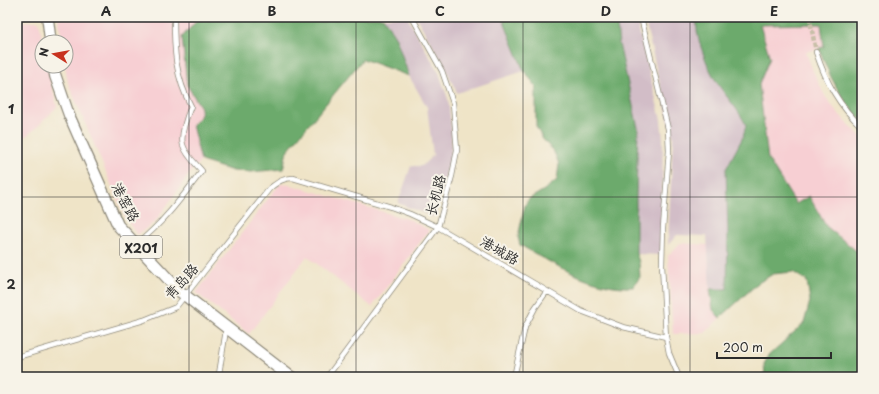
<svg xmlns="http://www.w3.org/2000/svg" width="879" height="394" font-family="'Playpen Sans','LXGW WenKai TC',sans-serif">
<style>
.built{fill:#f7cfd3}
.industrial{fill:#d2bdc7}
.forest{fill:#6caa6c;stroke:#4c6a4c}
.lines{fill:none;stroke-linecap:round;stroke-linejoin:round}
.minor-tunnel{stroke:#c8bfa8;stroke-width:4.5;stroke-dasharray:4.5 2;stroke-linecap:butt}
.minor-casing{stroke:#8d8879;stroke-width:6}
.major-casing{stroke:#8d8879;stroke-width:8}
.minor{stroke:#fff;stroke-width:4.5}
.major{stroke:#fff;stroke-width:5.5}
.grid{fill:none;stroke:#2b2b2b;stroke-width:1;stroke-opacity:0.55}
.labels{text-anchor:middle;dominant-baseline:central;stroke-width:4;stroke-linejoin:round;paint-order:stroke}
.shield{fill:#f7f3e8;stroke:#686764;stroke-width:1}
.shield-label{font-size:13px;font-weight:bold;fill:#2b2b2b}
.street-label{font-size:14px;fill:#2b2b2b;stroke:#f7f3e8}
.neatline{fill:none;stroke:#2b2b2b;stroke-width:1.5}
.grid-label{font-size:13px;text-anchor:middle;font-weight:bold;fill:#2b2b2b}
</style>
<rect width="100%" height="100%" fill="#f7f3e8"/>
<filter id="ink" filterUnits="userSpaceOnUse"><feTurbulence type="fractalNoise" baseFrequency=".025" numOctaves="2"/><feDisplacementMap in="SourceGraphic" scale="8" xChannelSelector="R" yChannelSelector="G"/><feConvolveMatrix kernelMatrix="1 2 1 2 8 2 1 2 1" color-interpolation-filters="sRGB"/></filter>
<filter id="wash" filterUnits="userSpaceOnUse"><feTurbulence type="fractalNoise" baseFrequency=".012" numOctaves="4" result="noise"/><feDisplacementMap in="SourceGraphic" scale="16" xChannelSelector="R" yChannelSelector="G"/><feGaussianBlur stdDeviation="0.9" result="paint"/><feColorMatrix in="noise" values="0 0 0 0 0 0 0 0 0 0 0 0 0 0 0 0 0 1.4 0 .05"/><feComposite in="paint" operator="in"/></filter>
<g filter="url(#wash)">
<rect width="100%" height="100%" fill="#efe4c7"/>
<path class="built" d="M 58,17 L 200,17 L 182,37 L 187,85 L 201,108 L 201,115 L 192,125 L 201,161 L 193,169 L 155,222 L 137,235 L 125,217 L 68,83 L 65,66 L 66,42 L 62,42 Z
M 39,21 L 43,42 L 42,42 L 42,66 L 47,66 L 57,107 L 34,130 L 17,143 L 17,22 Z
M 793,24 L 821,24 L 824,47 L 806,52 L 813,71 L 825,96 L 837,112 L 862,138 L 862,286 L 860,286 L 860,254 L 826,226 L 809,196 L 796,204 L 768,159 L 759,84 L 770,58 L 760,25 Z
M 280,184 L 291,185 L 411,220 L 429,230 L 372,307 L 307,256 L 249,334 L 196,293 L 270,196 Z
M 680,243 L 708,245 L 710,289 L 713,310 L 720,318 L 705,333 L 673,334 L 668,256 Z"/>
<path class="industrial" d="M 383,17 L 407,17 L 439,73 L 448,99 L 452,133 L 451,157 L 433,217 L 398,203 L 411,166 L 422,166 L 433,155 L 427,107 L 409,76 L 396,38 Z
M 416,17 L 502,17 L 524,71 L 457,93 L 445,67 Z
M 616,17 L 637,17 L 639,31 L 661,120 L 663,139 L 661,255 L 636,254 L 636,196 Z
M 644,17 L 698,17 L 697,21 L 733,104 L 742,116 L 746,125 L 743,137 L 726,169 L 728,232 L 727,290 L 710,289 L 707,236 L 677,235 L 668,245 L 673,138 Z"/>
<path class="forest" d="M 200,17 L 320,17 L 321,22 L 346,17 L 383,17 L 396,38 L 409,76 L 363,59 L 287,151 L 283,169 L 251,172 L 233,171 L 201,161 L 192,125 L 201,115 L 201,108 L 187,85 L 182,37 Z
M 502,17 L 616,17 L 619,44 L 638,128 L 636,196 L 636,253 L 639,262 L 640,277 L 633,287 C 592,289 554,264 520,245 L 518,237 L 525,205 L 529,199 L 544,190 L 557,180 L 559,164 L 554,152 L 542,138 L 536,126 L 536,86 L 524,71 Z
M 698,17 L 862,17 L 862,121 C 841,100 829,76 819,48 L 824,47 L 821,24 L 760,25 L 770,58 L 759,84 L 768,159 L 796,204 L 809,196 L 826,226 L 860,254 L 860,285 L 862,286 L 862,377 L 765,377 L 764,364 L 769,355 L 804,323 L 810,301 L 807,281 L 793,272 L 773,274 L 758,283 L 720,318 L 713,310 L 710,289 L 727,289 L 728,232 L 726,169 L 743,137 L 746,125 C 739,110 727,98 718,84 C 710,72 705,59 700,44 C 698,36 695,26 698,17 Z"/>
</g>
<g filter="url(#ink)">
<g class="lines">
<path class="minor-tunnel" d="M 810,17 L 811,25 L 816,52"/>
<defs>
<path id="minor" d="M 641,17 L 668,129 L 669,151 L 663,228 L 662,265 L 666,337
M 816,52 C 826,82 839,106 862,127
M 138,243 C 164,222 182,197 202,171 C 195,163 186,155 183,145 C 180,135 187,116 191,106 C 175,77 174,50 174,17
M 17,357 L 144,320 L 176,307 L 270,188 C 278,182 283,178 293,178 L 391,207 L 410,214 L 438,227 L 581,311 L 623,327 L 666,337 L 669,353 L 679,377
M 217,377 L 219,374 L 226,330
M 327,377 L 438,227 L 452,176 L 457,150 L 453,103 L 442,71 L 412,17
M 514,377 L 525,327 L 535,308 L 547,291"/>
<path id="major" d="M 17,17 L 23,17
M 45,17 L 48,42
M 50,17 L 53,42
M 51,66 L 53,77 L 67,116 L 116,227 L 178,293 L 286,377
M 56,66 L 57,73 L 71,114 L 120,224 L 182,290 L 295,377"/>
</defs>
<use href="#minor" class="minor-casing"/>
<use href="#major" class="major-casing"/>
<use href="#minor" class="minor"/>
<use href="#major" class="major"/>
</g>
</g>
<path class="grid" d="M 189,17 L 189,377M 356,17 L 356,377M 523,17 L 523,377M 690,17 L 690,377M 17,197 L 862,197"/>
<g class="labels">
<rect class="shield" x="120" y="236" width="42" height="22" rx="3"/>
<g class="shield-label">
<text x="141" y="247">X201</text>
</g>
<g class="street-label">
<text transform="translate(435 195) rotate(-75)">长机路</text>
<text transform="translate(126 202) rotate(62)">港窑路</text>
<text transform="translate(500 250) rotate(30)">港城路</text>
<text transform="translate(181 281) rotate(-48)">青岛路</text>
</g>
</g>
<rect width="879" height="394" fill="none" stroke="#f7f3e8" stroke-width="44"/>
<g transform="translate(54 54) rotate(281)"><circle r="19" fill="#f7f3e8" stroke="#a5a39c"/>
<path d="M0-3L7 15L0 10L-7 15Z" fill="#c8321e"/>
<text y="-6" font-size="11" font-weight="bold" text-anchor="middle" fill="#2b2b2b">N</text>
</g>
<path d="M717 352v6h114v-6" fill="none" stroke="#2b2b2b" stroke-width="2"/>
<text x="723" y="352" font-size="12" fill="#2b2b2b" stroke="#f7f3e8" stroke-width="3" paint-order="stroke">200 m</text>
<rect x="22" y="22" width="835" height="350" class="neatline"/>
<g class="grid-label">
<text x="106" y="16">A</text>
<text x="272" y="16">B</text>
<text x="440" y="16">C</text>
<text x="606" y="16">D</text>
<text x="774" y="16">E</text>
<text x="11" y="114">1</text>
<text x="11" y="289">2</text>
</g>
</svg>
